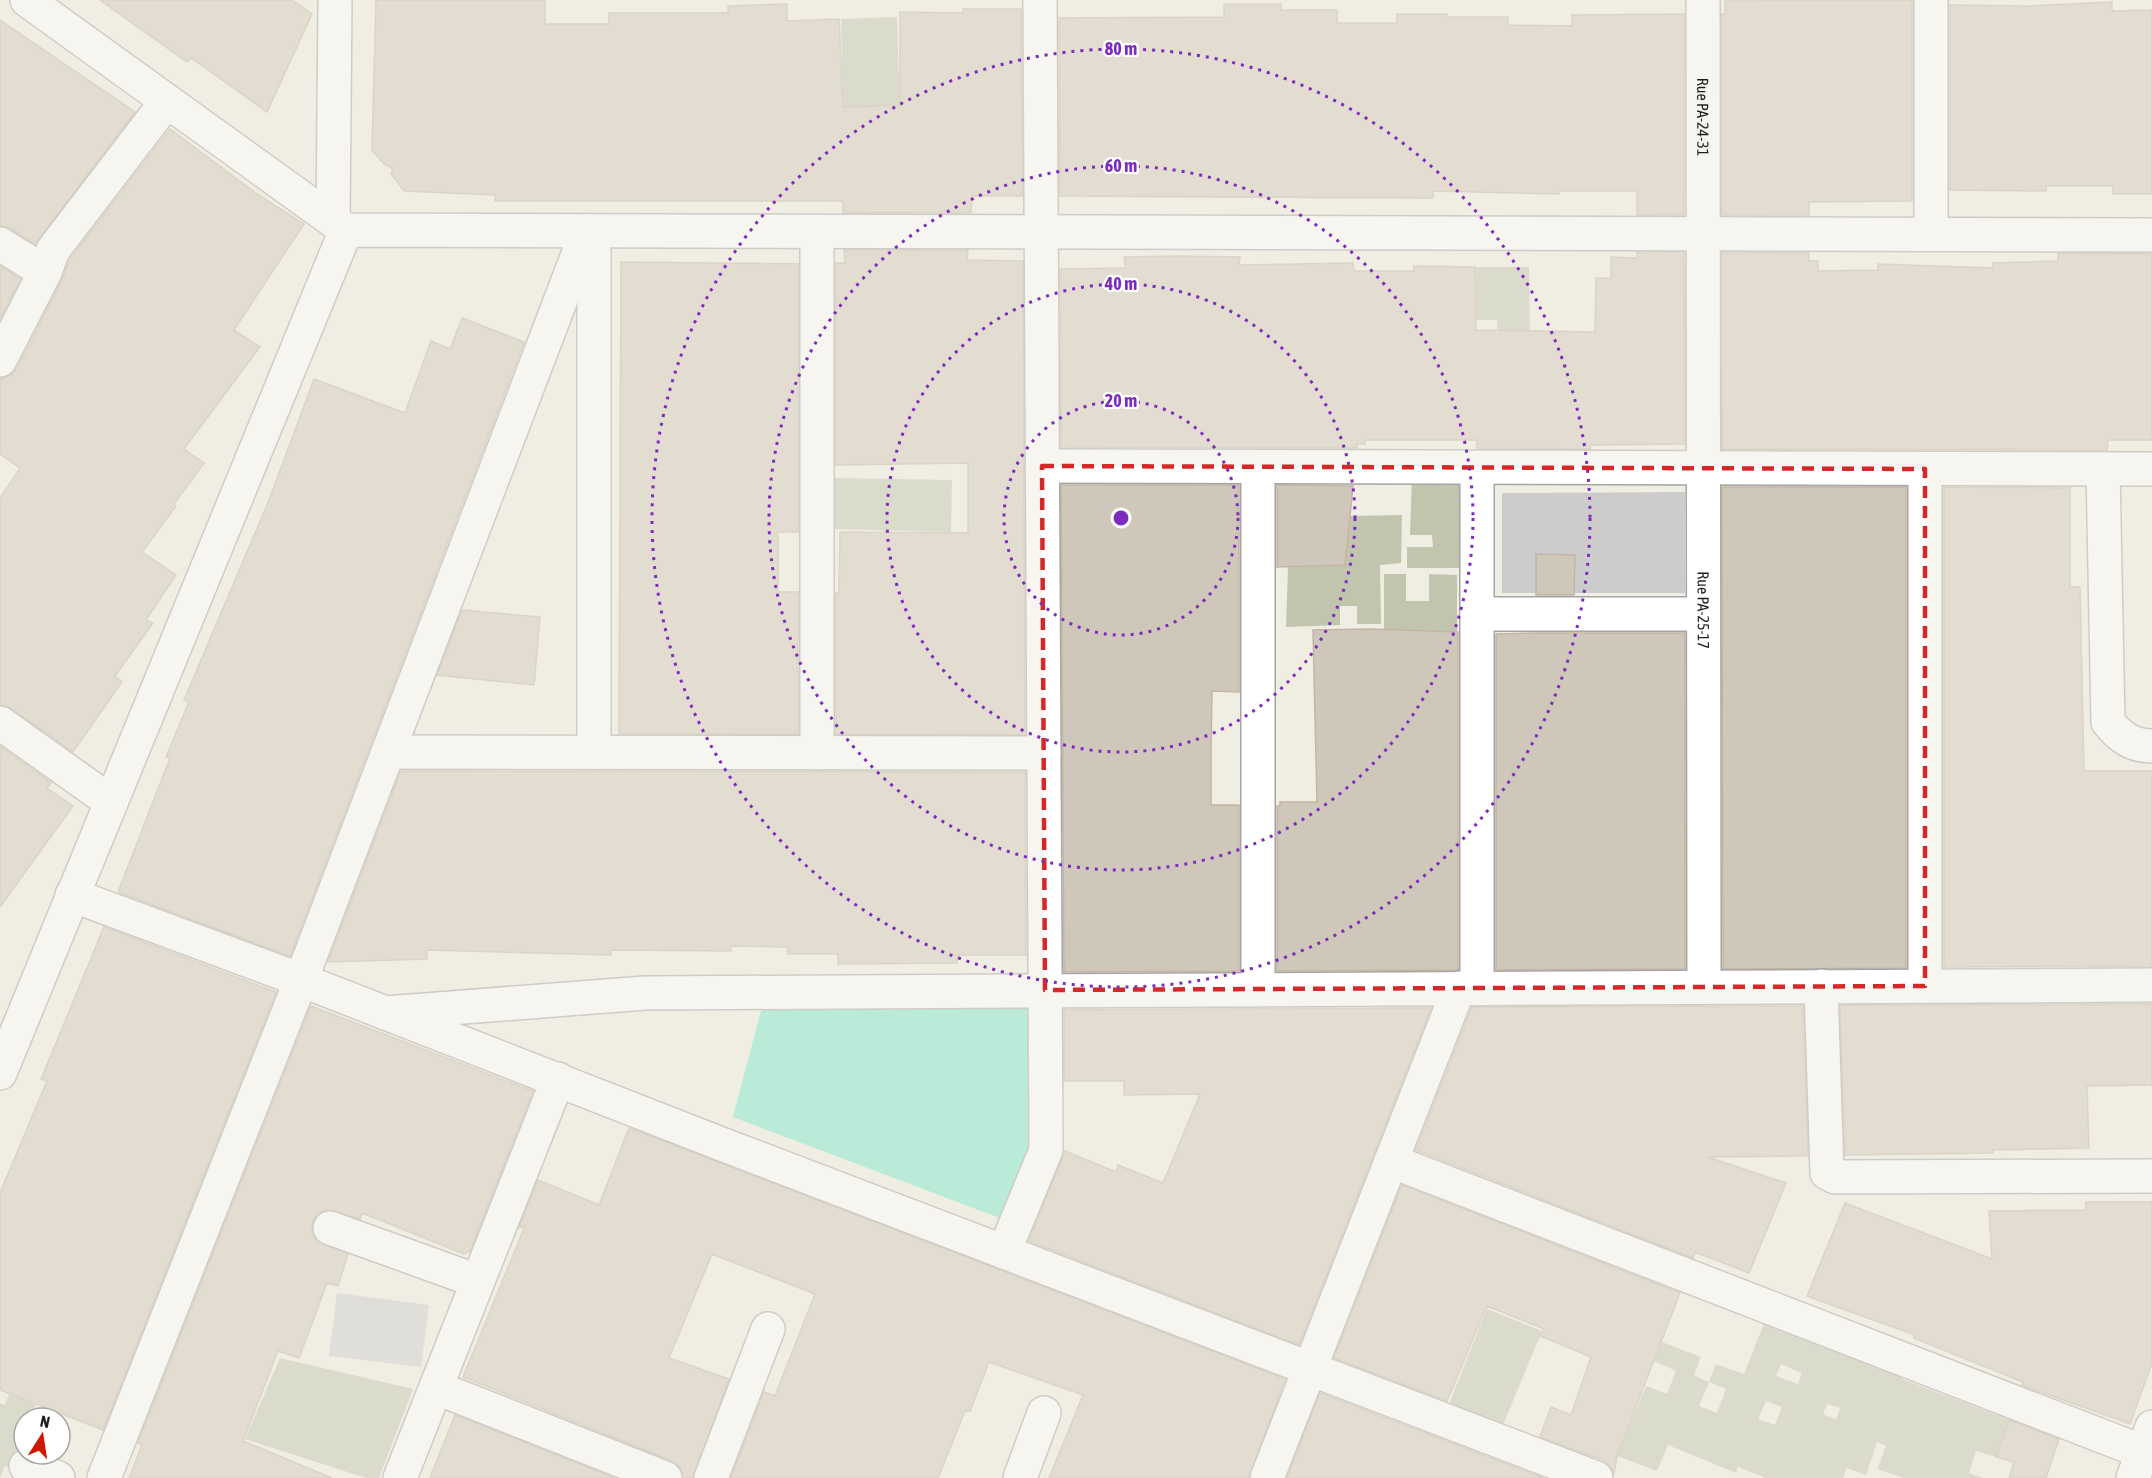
<svg xmlns="http://www.w3.org/2000/svg" width="2152" height="1478" font-family="'Asap Condensed',sans-serif">
<style>
.religious{fill:#ccc}
.construction{fill:#c2c5ad;fill-rule:evenodd}
.pitch{fill:#79e7ca}
.building{fill:#d0c7bb;stroke:#c3b5a4;stroke-width:1.5}
.lines{fill:none;stroke-linecap:round;stroke-linejoin:round}
.minor-casing{stroke:#a5a5a5;stroke-width:36}
.tertiary-casing{stroke:#a5a5a5;stroke-width:36}
.minor{stroke:#fff;stroke-width:33}
.tertiary{stroke:#fff;stroke-width:33}
.marked{fill:none;stroke:#d62828;stroke-width:4.5;stroke-dasharray:12 8;stroke-linejoin:round}
.ring{fill:none;stroke:#7b2cbf;stroke-width:3;stroke-dasharray:3 6}
.labels{text-anchor:middle;dominant-baseline:central;stroke-width:4.5;stroke-linejoin:round;paint-order:stroke}
.street-label{font-size:16px;fill:#1e1e1e;stroke:#fff}
.centre{fill:#7b2cbf;stroke:#fff;stroke-width:3}
.ring-label{font-size:18px;text-anchor:middle;font-weight:bold;fill:#7b2cbf;stroke:#fff;stroke-width:4.5;stroke-linejoin:round;paint-order:stroke}
</style>
<rect width="100%" height="100%" fill="#f0ede3"/>
<path class="religious" d="M 1685,492 L 1685,593 L 1502,593 L 1502,493 Z
M 337,1293 L 429,1305 L 421,1367 L 329,1356 Z"/>
<path class="construction" d="M 897,17 L 900,112 L 843,113 L 841,19 Z
M 1475,267 L 1529,267 L 1530,358 L 1497,333 L 1497,320 L 1475,320 Z
M 1412,477 L 1467,477 L 1471,568 L 1407,568 L 1407,547 L 1433,547 L 1432,535 L 1410,535 Z
M 833,478 L 952,480 L 951,532 L 832,529 Z
M 1402,515 L 1401,563 L 1380,565 L 1381,624 L 1357,624 L 1357,606 L 1340,606 L 1340,625 L 1286,627 L 1288,567 L 1344,565 L 1350,516 Z
M 1384,574 L 1406,574 L 1406,601 L 1429,601 L 1429,574 L 1457,575 L 1457,632 L 1384,631 Z
M 1487,1309 L 1542,1331 L 1503,1425 L 1449,1404 Z
M 1765,1321 L 1904,1370 L 1902,1379 L 2010,1420 L 1996,1457 L 1976,1451 L 1969,1473 L 1983,1478 L 1904,1478 L 1877,1469 L 1886,1446 L 1877,1442 L 1866,1475 L 1847,1468 L 1843,1478 L 1766,1478 L 1738,1467 L 1736,1473 L 1668,1445 L 1657,1471 L 1617,1456 L 1646,1386 L 1667,1394 L 1676,1371 L 1654,1361 L 1662,1342 L 1701,1357 L 1694,1375 L 1709,1382 L 1716,1364 L 1744,1374 ZM 1781,1364 L 1802,1373 L 1798,1384 L 1776,1376 ZM 1709,1382 L 1726,1389 L 1717,1413 L 1699,1406 ZM 1766,1401 L 1782,1407 L 1775,1425 L 1758,1419 ZM 1827,1404 L 1840,1408 L 1836,1419 L 1823,1414 Z
M 280,1358 L 413,1389 L 379,1478 L 366,1478 L 245,1439 Z
M 14,1381 L 27,1386 L 22,1399 L 36,1405 L 30,1418 L 24,1418 L 24,1432 L 9,1468 L 5,1466 L 0,1478 L 0,1403 L 5,1405 Z"/>
<path class="pitch" d="M 763,1003 L 1040,1006 L 1034,1147 L 1005,1220 L 733,1117 Z"/>
<path class="building" d="M 100,0 L 292,0 L 312,14 L 267,112 L 191,58 L 187,62 Z
M 376,0 L 545,0 L 545,24 L 609,24 L 609,13 L 728,13 L 728,6 L 787,4 L 787,21 L 839,19 L 843,107 L 900,105 L 900,12 L 963,13 L 963,9 L 1021,9 L 1022,196 L 972,196 L 971,213 L 843,213 L 843,201 L 495,201 L 495,195 L 404,191 L 391,174 L 393,169 L 383,163 L 372,150 Z
M 1912,0 L 1912,201 L 1809,202 L 1809,215 L 1722,215 L 1722,14 L 1725,14 L 1725,1 Z
M 2112,2 L 2112,11 L 2152,10 L 2152,194 L 2113,194 L 2113,186 L 2046,186 L 2046,191 L 1950,190 L 1950,5 L 2029,6 Z
M 1224,4 L 1281,4 L 1281,10 L 1337,10 L 1337,23 L 1397,23 L 1397,14 L 1447,14 L 1447,17 L 1508,17 L 1508,25 L 1572,26 L 1572,15 L 1684,14 L 1684,215 L 1637,215 L 1637,191 L 1559,191 L 1559,194 L 1433,191 L 1433,198 L 1060,196 L 1059,18 L 1224,17 Z
M 0,20 L 135,112 L 35,244 L 10,228 L 0,225 Z
M 170,129 L 257,194 L 304,224 L 234,330 L 260,347 L 184,449 L 204,463 L 174,504 L 176,506 L 142,552 L 176,575 L 146,620 L 153,623 L 115,676 L 122,682 L 73,752 L 11,708 L 0,705 L 0,498 L 20,468 L 0,454 L 0,379 L 10,376 L 17,369 L 62,280 L 70,259 Z
M 844,250 L 968,250 L 967,260 L 1023,261 L 1025,734 L 836,734 L 836,593 L 839,594 L 840,532 L 968,533 L 968,463 L 836,465 L 836,263 L 845,263 Z
M 1637,252 L 1684,252 L 1685,444 L 1591,445 L 1590,449 L 1477,448 L 1477,440 L 1365,440 L 1365,444 L 1357,444 L 1357,448 L 1061,447 L 1060,269 L 1126,268 L 1124,257 L 1179,256 L 1240,257 L 1239,265 L 1353,263 L 1354,271 L 1414,271 L 1414,266 L 1475,267 L 1476,330 L 1595,332 L 1596,278 L 1611,278 L 1611,257 L 1637,258 Z
M 1722,253 L 1809,253 L 1809,261 L 1818,261 L 1818,271 L 1878,270 L 1878,264 L 1993,268 L 1993,263 L 2058,261 L 2058,253 L 2152,254 L 2152,440 L 2108,440 L 2107,450 L 1722,449 Z
M 621,262 L 798,264 L 798,532 L 778,532 L 778,592 L 798,592 L 798,734 L 619,734 Z
M 0,266 L 20,279 L 0,319 Z
M 462,318 L 524,342 L 290,956 L 118,892 L 170,758 L 166,757 L 189,702 L 184,700 L 269,500 L 314,379 L 405,413 L 431,341 L 450,349 Z
M 1061,485 L 1239,485 L 1239,692 L 1212,691 L 1211,747 L 1211,805 L 1239,805 L 1239,971 L 1064,972 Z
M 1277,485 L 1353,486 L 1345,565 L 1277,567 Z
M 1722,487 L 1906,487 L 1906,968 L 1723,969 Z
M 1944,487 L 2070,488 L 2070,587 L 2080,587 L 2084,771 L 2152,771 L 2152,966 L 1944,967 Z
M 1536,554 L 1575,555 L 1574,595 L 1536,595 Z
M 462,610 L 540,617 L 534,685 L 437,675 Z
M 1370,629 L 1458,632 L 1458,970 L 1277,971 L 1277,806 L 1280,806 L 1280,802 L 1317,802 L 1313,630 Z
M 1537,633 L 1685,633 L 1685,969 L 1496,970 L 1496,634 Z
M 0,746 L 51,783 L 47,788 L 73,806 L 0,907 Z
M 401,771 L 1025,772 L 1026,955 L 957,955 L 957,963 L 838,964 L 838,954 L 788,954 L 787,947 L 731,946 L 731,951 L 610,950 L 611,955 L 427,950 L 427,959 L 328,962 Z
M 104,927 L 276,992 L 103,1430 L 0,1390 L 0,1193 L 47,1081 L 41,1079 Z
M 2152,1004 L 2152,1085 L 2087,1086 L 2089,1148 L 1993,1150 L 1993,1153 L 1845,1155 L 1840,1005 Z
M 311,1006 L 533,1091 L 470,1251 L 464,1254 L 362,1213 L 360,1219 L 327,1210 L 318,1213 L 313,1221 L 312,1231 L 316,1240 L 348,1254 L 338,1286 L 327,1283 L 299,1358 L 278,1351 L 243,1441 L 332,1478 L 129,1478 L 142,1445 L 138,1443 Z
M 1803,1006 L 1808,1156 L 1708,1157 L 1786,1183 L 1749,1273 L 1695,1252 L 1693,1258 L 1416,1150 L 1472,1007 Z
M 1431,1008 L 1299,1345 L 1029,1241 L 1065,1151 L 1116,1172 L 1118,1165 L 1163,1183 L 1200,1094 L 1124,1095 L 1124,1081 L 1064,1081 L 1064,1010 Z
M 629,1128 L 1285,1379 L 1249,1478 L 1049,1478 L 1083,1395 L 989,1362 L 970,1411 L 965,1411 L 938,1478 L 731,1478 L 764,1392 L 775,1396 L 815,1294 L 712,1254 L 669,1358 L 729,1379 L 693,1478 L 683,1478 L 680,1467 L 672,1461 L 463,1377 L 525,1226 L 519,1228 L 538,1180 L 599,1205 Z
M 1402,1185 L 1680,1293 L 1617,1456 L 1614,1473 L 1610,1466 L 1603,1460 L 1540,1437 L 1551,1407 L 1571,1415 L 1591,1357 L 1540,1336 L 1544,1329 L 1487,1306 L 1447,1401 L 1334,1358 Z
M 2086,1202 L 2152,1202 L 2152,1363 L 2130,1424 L 2022,1385 L 2023,1382 L 1914,1338 L 1915,1335 L 1807,1296 L 1845,1203 L 1992,1259 L 1989,1211 L 2086,1210 Z
M 1320,1393 L 1543,1478 L 1287,1478 Z
M 455,1415 L 614,1478 L 430,1478 Z
M 2009,1420 L 2059,1439 L 2046,1478 L 2009,1478 L 2014,1462 L 1996,1457 Z"/>
<g class="lines">
<defs>
<g id="minor">
<path id="s1" d="M 1703,0 L 1704,987"/>
<path d="M 817,232 L 817,753"/>
<path d="M 1931,234 L 1931,0"/>
<path d="M 594,235 L 594,752"/>
<path d="M 0,244 L 45,272"/>
<path d="M 0,360 L 45,272 L 53,250 L 167,101"/>
<path d="M 1042,466 L 2152,469"/>
<path d="M 1258,467 L 1258,989"/>
<path d="M 1925,469 L 1925,986"/>
<path d="M 2103,469 L 2108,722 C 2120,737 2132,746 2152,746"/>
<path d="M 1477,614 L 1703,614"/>
<path d="M 0,723 L 111,802"/>
<path d="M 390,752 L 1044,753"/>
<path d="M 72,895 L 301,980 L 724,1145 L 1596,1478"/>
<path d="M 1821,986 L 1827,1173 L 1835,1177 L 2152,1176"/>
<path d="M 1477,988 L 1477,468"/>
<path d="M 386,1013 L 645,993 L 2152,985"/>
<path d="M 1391,1161 L 2143,1452"/>
<path d="M 330,1228 L 477,1281"/>
<path d="M 1004,1252 L 1046,1150 L 1040,0"/>
<path d="M 437,1388 L 665,1478"/>
<path d="M 26,1466 L 58,1478"/>
<path d="M 104,1478 L 301,980 L 587,231"/>
<path d="M 400,1478 L 558,1079"/>
<path d="M 711,1478 L 768,1329"/>
<path d="M 1020,1478 L 1044,1413"/>
<path d="M 1267,1478 L 1459,988"/>
<path d="M 2133,1478 L 2152,1427"/>
</g>
<path id="tertiary" d="M 27,0 L 346,230 L 2152,235
M 333,220 L 335,0
M 0,1073 L 346,230"/>
</defs>
<use href="#minor" class="minor-casing"/>
<use href="#tertiary" class="tertiary-casing"/>
<use href="#minor" class="minor"/>
<use href="#tertiary" class="tertiary"/>
</g>
<path d="M0 0H2152V1478H0ZM 1042,466 L 1925,469 L 1925,986 L 1045,990 Z" fill="#f0ede3" fill-opacity=".55" fill-rule="evenodd"/>
<path class="marked" d="M 1042,466 L 1925,469 L 1925,986 L 1045,990 Z"/>
<g class="ring">
<circle cx="1121" cy="518" r="117"/>
<circle cx="1121" cy="518" r="234"/>
<circle cx="1121" cy="518" r="352"/>
<circle cx="1121" cy="518" r="469"/>
</g>
<g class="labels">
<g class="street-label">
<text stroke="none"><textPath href="#s1" startOffset="117">Rue PA-24-31</textPath></text>
<text stroke="none"><textPath href="#s1" startOffset="610">Rue PA-25-17</textPath></text>
</g>
</g>
<circle cx="1121" cy="518" r="9" class="centre"/>
<g class="ring-label">
<text x="1121" y="55">80 m</text>
<text x="1121" y="172">60 m</text>
<text x="1121" y="290">40 m</text>
<text x="1121" y="407">20 m</text>
</g>
<g transform="translate(42 1436) rotate(12)"><circle r="28" fill="#ffffff" stroke="#a5a5a5" stroke-width="1.5"/>
<path d="M0-4.5L10 22L0 15L-10 22Z" fill="#cc1900"/>
<text y="-9" font-size="16" font-weight="bold" text-anchor="middle" fill="#1e1e1e">N</text>
</g>
</svg>
